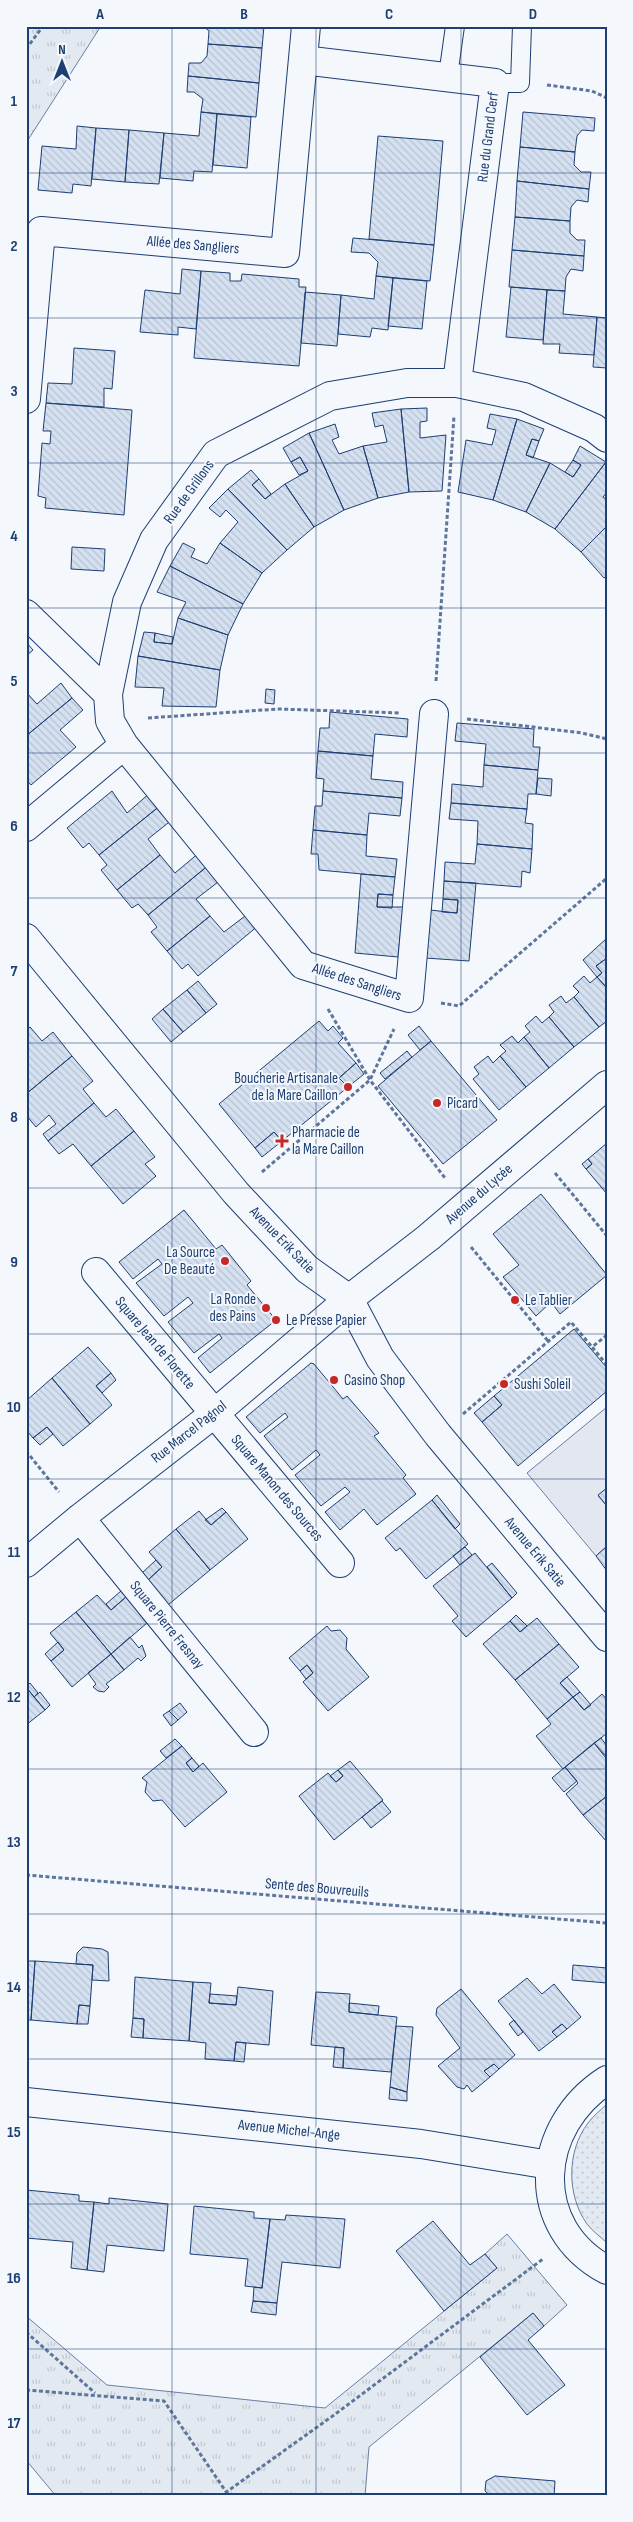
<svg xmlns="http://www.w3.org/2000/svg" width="633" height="2522" font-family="'Sofia Sans Condensed',sans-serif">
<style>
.grass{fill:url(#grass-dots);stroke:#687fa3}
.park{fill:url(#park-tufts);stroke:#687fa3}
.parking{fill:#e3e8f0;stroke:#687fa3}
.building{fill:url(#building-back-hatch);stroke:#1d3f73}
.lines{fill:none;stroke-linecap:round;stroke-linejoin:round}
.service-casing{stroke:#1d3f73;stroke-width:20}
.minor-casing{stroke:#1d3f73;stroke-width:30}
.tertiary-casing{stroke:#1d3f73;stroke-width:30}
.path{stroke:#5e769c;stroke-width:3;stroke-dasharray:4 2.5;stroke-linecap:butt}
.service{stroke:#f4f7fb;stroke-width:18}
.minor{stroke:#f4f7fb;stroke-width:28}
.tertiary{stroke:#f4f7fb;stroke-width:28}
.grid{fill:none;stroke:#1d3f73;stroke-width:1;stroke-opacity:0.55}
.poi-dot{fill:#c62828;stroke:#f4f7fb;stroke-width:2}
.labels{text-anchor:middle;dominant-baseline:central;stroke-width:4;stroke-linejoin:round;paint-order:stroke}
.street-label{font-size:15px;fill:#1d3f73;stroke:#f4f7fb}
.poi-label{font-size:15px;fill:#1d3f73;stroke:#f4f7fb;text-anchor:start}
.neatline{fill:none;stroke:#1d3f73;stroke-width:2}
.grid-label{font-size:16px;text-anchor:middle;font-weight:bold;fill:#1d3f73}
</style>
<defs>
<pattern id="grass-dots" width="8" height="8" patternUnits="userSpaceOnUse" patternTransform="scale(1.25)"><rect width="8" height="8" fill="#e3e9f0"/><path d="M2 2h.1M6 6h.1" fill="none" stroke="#c2c9d1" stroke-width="1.8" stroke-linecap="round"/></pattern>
<pattern id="park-tufts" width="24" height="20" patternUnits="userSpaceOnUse" patternTransform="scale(1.25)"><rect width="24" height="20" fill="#e3e9f0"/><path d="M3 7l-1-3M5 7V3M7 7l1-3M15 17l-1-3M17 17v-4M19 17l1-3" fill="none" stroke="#c2c9d1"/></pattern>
<pattern id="building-back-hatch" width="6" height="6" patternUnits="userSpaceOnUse" patternTransform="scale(1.25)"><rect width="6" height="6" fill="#d5e0f0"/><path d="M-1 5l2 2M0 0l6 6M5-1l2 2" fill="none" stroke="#b6c1d1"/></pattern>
</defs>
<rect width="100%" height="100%" fill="#f4f7fb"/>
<path class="grass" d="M 607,2104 L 607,2243 C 601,2237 592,2231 587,2224 C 567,2196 566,2152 588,2123 C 593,2116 601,2110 607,2104 Z"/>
<path class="park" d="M 26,26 L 101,26 L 26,143 Z
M 507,2234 L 567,2305 L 544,2326 L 533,2313 L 369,2447 L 365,2496 L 56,2496 L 26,2460 L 26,2316 L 107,2385 L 325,2408 L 497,2268 L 485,2254 Z"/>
<path class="parking" d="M 607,1407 L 607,1488 L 598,1496 L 607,1506 L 607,1546 L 596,1556 L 527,1473 Z"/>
<path class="building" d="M 203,26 L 264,26 L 262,48 L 208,44 L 209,31 Z
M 208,44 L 262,48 L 259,83 L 188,76 L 189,63 L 201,63 L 207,56 Z
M 188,76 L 259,83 L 256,117 L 201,112 L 203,99 L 194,92 L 187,92 Z
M 201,112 L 217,114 L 212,172 L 194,171 L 193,181 L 160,178 L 164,133 L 199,136 Z
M 523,112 L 595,118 L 594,131 L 582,130 L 577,136 L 575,152 L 520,147 Z
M 217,114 L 251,117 L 247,168 L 213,165 Z
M 77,126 L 96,128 L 91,186 L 73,184 L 72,193 L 38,190 L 42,146 L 76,149 Z
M 96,128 L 129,130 L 125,182 L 92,179 Z
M 129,130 L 164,133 L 159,184 L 125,182 Z
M 378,136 L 443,141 L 434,245 L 369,239 Z
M 520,147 L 575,152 L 574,165 L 581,172 L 591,172 L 589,189 L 517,181 Z
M 517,181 L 589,189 L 588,202 L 577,200 L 571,207 L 570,221 L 515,217 Z
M 515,217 L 570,221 L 570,233 L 577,240 L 585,240 L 584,256 L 512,250 Z
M 353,238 L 434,245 L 430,281 L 376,276 L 378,262 L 369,253 L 351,252 Z
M 512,250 L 584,256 L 583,271 L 571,269 L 566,277 L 565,291 L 509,287 Z
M 182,269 L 201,271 L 196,329 L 178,327 L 178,335 L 140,332 L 145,290 L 180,294 Z
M 201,271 L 230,273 L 230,281 L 241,281 L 242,274 L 299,279 L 299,287 L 306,287 L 299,366 L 194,358 Z
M 376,276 L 393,278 L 388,330 L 372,328 L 370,337 L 338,334 L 341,295 L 374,299 Z
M 393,278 L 427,281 L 422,329 L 388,326 Z
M 511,287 L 547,290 L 543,340 L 506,337 Z
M 547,290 L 565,291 L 563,314 L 597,317 L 594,355 L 559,353 L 560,344 L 543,344 Z
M 305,292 L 341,295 L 337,346 L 301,343 Z
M 597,317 L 607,318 L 607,368 L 593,367 Z
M 74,348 L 115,351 L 112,389 L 104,388 L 104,407 L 46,403 L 48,383 L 72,384 Z
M 46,403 L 132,410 L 124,515 L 45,508 L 46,498 L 38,496 L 42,443 L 50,444 L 51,431 L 43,431 Z
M 427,408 L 427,421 L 420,422 L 420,438 L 446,435 L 442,491 L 409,492 L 401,409 Z
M 401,409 L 409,492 L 378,498 L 363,446 L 387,442 L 383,425 L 375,427 L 372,413 Z
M 490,414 L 517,419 L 493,500 L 458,492 L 466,440 L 492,445 L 496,430 L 487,428 Z
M 517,419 L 544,429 L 539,441 L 532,439 L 526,455 L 550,463 L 526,512 L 493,500 Z
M 335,424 L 339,437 L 332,440 L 339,454 L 363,446 L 378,498 L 344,510 L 309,433 Z
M 309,433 L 344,510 L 314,527 L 285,484 L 308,471 L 300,457 L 291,462 L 283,448 Z
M 532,439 L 539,441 L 533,458 L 526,455 Z
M 580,446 L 606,462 L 555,529 L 526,512 L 550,463 L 573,477 L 581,465 L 573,460 Z
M 300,457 L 308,471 L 299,475 L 291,462 Z
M 573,460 L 581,465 L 573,477 L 565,472 Z
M 606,462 L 607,492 L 603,497 L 607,500 L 607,526 L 581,552 L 555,529 Z
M 251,470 L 259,479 L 252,485 L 265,499 L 285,484 L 314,527 L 287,550 L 228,489 Z
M 259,479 L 271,494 L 265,499 L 252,485 Z
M 228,489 L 287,550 L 262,573 L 220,543 L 238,522 L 226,510 L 220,517 L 209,508 Z
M 607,526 L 607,576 L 604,578 L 581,552 Z
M 183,543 L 195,549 L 191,557 L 207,564 L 220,543 L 262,573 L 243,604 L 170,566 Z
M 72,547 L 105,549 L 104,571 L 71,569 Z
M 170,566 L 243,604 L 228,635 L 178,618 L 186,602 L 157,592 Z
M 178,618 L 228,635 L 220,670 L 138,656 L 144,632 L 155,633 L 154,642 L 172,644 Z
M 155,633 L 173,637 L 172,644 L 154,642 Z
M 26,642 L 33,650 L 26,656 Z
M 138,656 L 220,670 L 216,707 L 162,706 L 164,688 L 135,687 Z
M 61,683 L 72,698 L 26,736 L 26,692 L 37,704 Z
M 266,689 L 275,690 L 274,704 L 265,703 Z
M 72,698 L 83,710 L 60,730 L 76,747 L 31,785 L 26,779 L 26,736 Z
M 330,712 L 408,719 L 407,737 L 375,734 L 373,756 L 318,751 L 320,728 L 329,728 Z
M 457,723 L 534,729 L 533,747 L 540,747 L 538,770 L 484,765 L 486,744 L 455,741 Z
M 318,751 L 373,756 L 371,779 L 403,782 L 402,798 L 323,791 L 324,779 L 316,778 Z
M 484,765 L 538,770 L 536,794 L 528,794 L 527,809 L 451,803 L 452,784 L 483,787 Z
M 538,778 L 552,779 L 551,796 L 536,794 Z
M 112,791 L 127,813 L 151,792 L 161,805 L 99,855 L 89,843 L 83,848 L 67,828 Z
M 323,791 L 402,798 L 400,816 L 369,813 L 367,835 L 313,830 L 315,806 L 322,806 Z
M 451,803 L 527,809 L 525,823 L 533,824 L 532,849 L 477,844 L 478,821 L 449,819 Z
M 161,805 L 173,819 L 148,839 L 160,855 L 117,890 L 101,870 L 107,865 L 99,855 Z
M 313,830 L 367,835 L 366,856 L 397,859 L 395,877 L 319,870 L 318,854 L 311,854 Z
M 477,844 L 532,849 L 530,873 L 522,871 L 521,887 L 444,881 L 445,862 L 475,864 Z
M 200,852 L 210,864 L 148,915 L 138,904 L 132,908 L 117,890 L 160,855 L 175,873 Z
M 210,864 L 222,879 L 196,899 L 210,916 L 167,951 L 151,932 L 157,927 L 148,915 Z
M 361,874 L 395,877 L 393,895 L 378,894 L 377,907 L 403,907 L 398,957 L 355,953 Z
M 444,881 L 476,883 L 469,961 L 425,958 L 430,910 L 457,913 L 458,900 L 443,899 Z
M 378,894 L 393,895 L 392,908 L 377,907 Z
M 443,899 L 458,900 L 457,913 L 442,912 Z
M 249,913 L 259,925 L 198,976 L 188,964 L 182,969 L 167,951 L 210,916 L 224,932 Z
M 607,938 L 607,958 L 596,966 L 602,973 L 597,977 L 583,960 Z
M 607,958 L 607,988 L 597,977 L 602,973 L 596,966 Z
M 584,976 L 590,983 L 597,977 L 607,988 L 607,1021 L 599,1027 L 574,997 L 579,992 L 573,986 Z
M 198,981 L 217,1004 L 206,1013 L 187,990 Z
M 187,990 L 206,1013 L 183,1032 L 163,1009 Z
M 561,996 L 566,1003 L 574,997 L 599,1027 L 574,1047 L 549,1017 L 554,1012 L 549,1005 Z
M 163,1009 L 183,1032 L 171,1042 L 152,1019 Z
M 536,1016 L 542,1023 L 549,1017 L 574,1047 L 549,1068 L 524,1037 L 530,1032 L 525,1026 Z
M 319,1021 L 328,1031 L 333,1026 L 343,1038 L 338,1043 L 356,1063 L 339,1078 L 348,1087 L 282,1141 L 274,1132 L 255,1148 L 219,1104 Z
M 419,1026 L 431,1041 L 420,1050 L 408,1035 Z
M 30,1027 L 42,1041 L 53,1032 L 72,1056 L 26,1094 L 26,1030 Z
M 512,1036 L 518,1043 L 524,1037 L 549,1068 L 526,1087 L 500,1056 L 506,1051 L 500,1045 Z
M 431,1041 L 497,1120 L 443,1164 L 378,1086 Z
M 407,1051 L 412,1057 L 385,1079 L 380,1073 Z
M 72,1056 L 93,1081 L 83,1089 L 94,1103 L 48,1141 L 43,1134 L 56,1124 L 49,1115 L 36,1127 L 26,1115 L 26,1094 Z
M 488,1056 L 493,1063 L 500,1056 L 526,1087 L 499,1110 L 473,1079 L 479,1074 L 474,1067 Z
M 356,1063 L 364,1074 L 348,1087 L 339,1078 Z
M 94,1103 L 106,1117 L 116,1109 L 134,1131 L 91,1166 L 73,1144 L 59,1154 L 48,1141 Z
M 134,1131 L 155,1157 L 145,1164 L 156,1176 L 123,1204 L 91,1166 Z
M 274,1132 L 282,1141 L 262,1157 L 255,1148 Z
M 607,1143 L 607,1194 L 586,1169 L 592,1164 L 588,1159 Z
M 588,1159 L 592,1164 L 586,1169 L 582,1164 Z
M 541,1194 L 607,1275 L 560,1314 L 551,1302 L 536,1316 L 503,1277 L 519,1265 L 493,1234 Z
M 184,1210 L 216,1249 L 222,1245 L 251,1281 L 247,1285 L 276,1320 L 210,1373 L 198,1358 L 222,1338 L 219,1334 L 194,1353 L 168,1322 L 193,1303 L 188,1297 L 164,1316 L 136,1283 L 162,1264 L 158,1259 L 133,1279 L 119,1262 Z
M 574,1329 L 607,1368 L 607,1391 L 518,1466 L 482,1422 L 502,1405 L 494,1396 Z
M 88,1347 L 111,1373 L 96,1386 L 112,1405 L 90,1424 L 52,1378 Z
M 311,1363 L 314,1364 L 343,1399 L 347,1396 L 379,1433 L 374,1436 L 406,1475 L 403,1478 L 416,1494 L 377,1525 L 364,1509 L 340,1530 L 325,1512 L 350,1492 L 345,1487 L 321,1506 L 295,1475 L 320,1455 L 316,1450 L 292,1470 L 264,1436 L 288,1417 L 285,1413 L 260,1433 L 246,1417 Z
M 111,1373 L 116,1380 L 102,1393 L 96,1386 Z
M 52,1378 L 90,1424 L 63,1446 L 47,1427 L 33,1438 L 26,1430 L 26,1401 Z
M 494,1396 L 502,1405 L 482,1422 L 474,1413 Z
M 47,1427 L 53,1434 L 40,1445 L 33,1438 Z
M 607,1488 L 607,1506 L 598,1495 Z
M 437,1495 L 460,1524 L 455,1529 L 432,1500 Z
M 432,1500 L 468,1544 L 426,1579 L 400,1548 L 396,1551 L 385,1538 Z
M 222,1508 L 226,1512 L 211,1525 L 205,1520 Z
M 199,1511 L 211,1525 L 226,1512 L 248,1539 L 210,1570 L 176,1529 Z
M 176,1529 L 210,1570 L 168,1605 L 148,1580 L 162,1567 L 149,1552 Z
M 465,1547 L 472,1555 L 460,1565 L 453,1556 Z
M 606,1547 L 607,1548 L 607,1571 L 596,1556 Z
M 475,1553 L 512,1598 L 466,1637 L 452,1621 L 458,1616 L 433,1586 Z
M 156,1560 L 162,1567 L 148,1580 L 142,1573 Z
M 492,1563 L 517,1593 L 512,1598 L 487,1567 Z
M 121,1591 L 126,1597 L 111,1610 L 106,1604 Z
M 97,1595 L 111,1610 L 126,1597 L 147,1623 L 111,1654 L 76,1612 Z
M 76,1612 L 111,1654 L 72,1687 L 51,1661 L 64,1650 L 50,1633 Z
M 516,1615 L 527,1626 L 520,1632 L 510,1621 Z
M 537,1618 L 559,1644 L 515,1680 L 483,1644 L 510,1621 L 520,1632 Z
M 327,1626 L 331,1631 L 340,1630 L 347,1638 L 346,1649 L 369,1677 L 328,1711 L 303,1682 L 313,1673 L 307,1665 L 300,1671 L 289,1658 Z
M 130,1637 L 139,1648 L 142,1645 L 146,1656 L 141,1661 L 138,1658 L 124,1670 L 111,1654 Z
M 58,1642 L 64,1650 L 51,1661 L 45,1654 Z
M 559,1644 L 579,1667 L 560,1683 L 573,1697 L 547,1719 L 515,1680 Z
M 111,1654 L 124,1670 L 106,1684 L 109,1687 L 104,1692 L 98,1691 L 93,1687 L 96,1684 L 88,1673 Z
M 307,1665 L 313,1673 L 306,1679 L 300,1671 Z
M 567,1677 L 580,1692 L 573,1697 L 560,1683 Z
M 30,1683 L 38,1693 L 34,1697 L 26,1687 Z
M 26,1687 L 45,1710 L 26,1725 Z
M 40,1692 L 50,1705 L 45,1710 L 34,1697 Z
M 580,1692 L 591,1705 L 584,1710 L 573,1697 Z
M 602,1694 L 607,1700 L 607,1733 L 563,1769 L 536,1736 L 551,1724 L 547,1719 L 573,1697 L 584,1710 Z
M 180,1703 L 187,1712 L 178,1720 L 169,1711 Z
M 169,1711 L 178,1720 L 171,1726 L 163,1715 Z
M 601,1738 L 607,1746 L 606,1758 L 594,1743 Z
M 175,1739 L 182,1746 L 166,1758 L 160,1751 Z
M 594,1743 L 607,1757 L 607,1796 L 583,1815 L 566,1794 L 578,1783 L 565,1767 Z
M 182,1746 L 192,1758 L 186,1763 L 193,1772 L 203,1763 L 227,1792 L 185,1827 L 162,1800 L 153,1801 L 145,1792 L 147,1782 L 142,1778 Z
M 192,1758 L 199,1766 L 193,1772 L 186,1763 Z
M 350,1761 L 383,1800 L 334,1840 L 299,1796 L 328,1773 L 336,1782 L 343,1776 L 338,1770 Z
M 565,1767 L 577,1781 L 564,1792 L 552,1778 Z
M 338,1770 L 343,1776 L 336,1782 L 330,1776 Z
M 607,1796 L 607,1842 L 583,1815 Z
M 382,1801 L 391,1812 L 371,1828 L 362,1817 Z
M 83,1947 L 102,1949 L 108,1952 L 109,1981 L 92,1980 L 93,1965 L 76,1964 L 77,1953 Z
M 26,1961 L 35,1961 L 31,2020 L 26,2020 Z
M 35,1961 L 93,1965 L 90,2006 L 79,2005 L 77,2024 L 31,2020 Z
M 573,1965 L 607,1968 L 607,1983 L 572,1980 Z
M 135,1977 L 193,1982 L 189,2041 L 143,2038 L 144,2019 L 133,2018 Z
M 527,1978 L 542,1994 L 554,1984 L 581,2017 L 567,2029 L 562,2024 L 552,2032 L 557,2037 L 539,2051 L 498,2001 Z
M 193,1982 L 211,1983 L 209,2003 L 236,2005 L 238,1987 L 273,1991 L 269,2045 L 236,2042 L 234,2061 L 205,2059 L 206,2043 L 189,2041 Z
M 461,1989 L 515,2055 L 499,2069 L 494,2064 L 484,2071 L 490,2077 L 472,2092 L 467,2085 L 464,2089 L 457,2087 L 438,2066 L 460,2048 L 436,2015 L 437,2008 Z
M 316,1992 L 350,1994 L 349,2012 L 397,2017 L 391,2072 L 343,2068 L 344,2048 L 311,2045 Z
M 210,1994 L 237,1996 L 236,2005 L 209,2003 Z
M 349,2003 L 379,2006 L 378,2015 L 349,2012 Z
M 79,2005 L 90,2006 L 88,2024 L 77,2024 Z
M 133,2018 L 144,2019 L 143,2038 L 131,2037 Z
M 514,2020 L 523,2032 L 518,2036 L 509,2024 Z
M 562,2024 L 567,2029 L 557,2037 L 552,2032 Z
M 396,2026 L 413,2027 L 407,2092 L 390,2087 Z
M 236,2042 L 246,2043 L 244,2062 L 234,2061 Z
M 335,2047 L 344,2048 L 343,2068 L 333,2067 Z
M 494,2064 L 499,2069 L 490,2077 L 484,2071 Z
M 390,2087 L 407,2092 L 407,2101 L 389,2099 Z
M 26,2190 L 79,2195 L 79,2201 L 94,2202 L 87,2270 L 71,2268 L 73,2242 L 26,2238 Z
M 109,2198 L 168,2204 L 164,2251 L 107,2245 L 104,2272 L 87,2270 L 94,2202 L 109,2204 Z
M 194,2206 L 254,2212 L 254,2218 L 270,2219 L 262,2288 L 245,2286 L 248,2259 L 190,2254 Z
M 286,2215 L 345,2219 L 340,2268 L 282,2262 L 277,2303 L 253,2301 L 254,2287 L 262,2288 L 270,2219 L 285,2220 Z
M 433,2221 L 470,2265 L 485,2254 L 497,2268 L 444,2311 L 396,2251 Z
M 253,2301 L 277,2303 L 276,2315 L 251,2312 Z
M 533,2313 L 544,2326 L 528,2340 L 565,2385 L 527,2415 L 480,2357 Z
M 495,2476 L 555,2481 L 554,2496 L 491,2496 L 485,2491 L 486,2481 Z"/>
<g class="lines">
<defs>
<path id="service" d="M 448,76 L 455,26
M 495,83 L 520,83 L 522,26"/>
<path id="minor" d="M 303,60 L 495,83 L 457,383
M 26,399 L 41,231 L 285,253 L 306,26
M 26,614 L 108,694
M 124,745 L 303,965 L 409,998 L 434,714
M 26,827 L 124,745 L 110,721 L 108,694 L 127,602 L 154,540 L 216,454 L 330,396 L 407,383 L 457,383 L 524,397 L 594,428 L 607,438
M 96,1272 L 340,1563
M 80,1518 L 254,1732
M 26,1563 L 80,1518 L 215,1413 L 349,1299
M 26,2102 L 421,2144 L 550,2165"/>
<path id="tertiary" d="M 26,938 L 236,1193 L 307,1269 L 349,1299 L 380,1358 L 438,1435 L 607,1637
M 349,1299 L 429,1237 L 607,1085
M 607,2080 C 535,2126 527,2227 607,2270"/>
</defs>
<use href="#service" class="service-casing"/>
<use href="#minor" class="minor-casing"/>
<use href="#tertiary" class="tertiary-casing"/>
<path class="path" d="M 26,49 L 43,26
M 547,85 L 592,91 L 607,98
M 436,681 L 454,416
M 148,718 L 278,709 L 401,713
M 467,719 L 582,733 L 607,739
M 441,1003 L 459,1006 L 607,878
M 328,1009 L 370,1080 L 445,1178
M 262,1172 L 370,1080 L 394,1029
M 555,1173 L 607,1236
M 471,1247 L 548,1341
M 607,1335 L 592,1347 L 607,1365
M 463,1414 L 571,1322 L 592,1347
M 26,1451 L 59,1492
M 26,1875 L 607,1923
M 26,2332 L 95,2393
M 26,2390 L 164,2401 L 229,2496
M 225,2493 L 334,2415 L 543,2259"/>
<use href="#service" class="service"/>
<use href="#minor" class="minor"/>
<use href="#tertiary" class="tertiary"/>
</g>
<path class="grid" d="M 172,26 L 172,2496M 316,26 L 316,2496M 461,26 L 461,2496M 26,173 L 607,173M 26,318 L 607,318M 26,463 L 607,463M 26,608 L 607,608M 26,753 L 607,753M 26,898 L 607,898M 26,1043 L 607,1043M 26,1188 L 607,1188M 26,1334 L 607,1334M 26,1479 L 607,1479M 26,1624 L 607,1624M 26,1769 L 607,1769M 26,1914 L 607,1914M 26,2059 L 607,2059M 26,2204 L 607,2204M 26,2349 L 607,2349"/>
<g class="poi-dot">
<circle cx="348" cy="1087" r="5"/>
<circle cx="437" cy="1103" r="5"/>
<path d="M279.5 1133.5h5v5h5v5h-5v5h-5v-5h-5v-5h5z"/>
<circle cx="225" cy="1261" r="5"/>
<circle cx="515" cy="1300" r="5"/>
<circle cx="266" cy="1308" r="5"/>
<circle cx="276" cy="1320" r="5"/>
<circle cx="334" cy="1380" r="5"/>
<circle cx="504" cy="1384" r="5"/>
</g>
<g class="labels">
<g class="street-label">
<text transform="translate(488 137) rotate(-83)">Rue du Grand Cerf</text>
<text transform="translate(193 245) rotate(5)">Allée des Sangliers</text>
<text transform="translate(189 492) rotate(-54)">Rue de Grillons</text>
<text transform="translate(357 982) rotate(18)">Allée des Sangliers</text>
<text transform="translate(479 1194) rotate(-41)">Avenue du Lycée</text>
<text transform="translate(282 1240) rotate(46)">Avenue Erik Satie</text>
<text transform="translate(155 1343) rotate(50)">Square Jean de Florette</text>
<text transform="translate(189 1432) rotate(-38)">Rue Marcel Pagnol</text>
<text transform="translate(277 1488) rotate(50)">Square Manon des Sources</text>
<text transform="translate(535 1552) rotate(50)">Avenue Erik Satie</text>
<text transform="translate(167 1625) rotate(51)">Square Pierre Fresnay</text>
<text transform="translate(317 1888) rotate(5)">Sente des Bouvreuils</text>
<text transform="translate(289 2130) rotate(6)">Avenue Michel-Ange</text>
</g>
<g class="poi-label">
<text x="338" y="1078" text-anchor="end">Boucherie Artisanale<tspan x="338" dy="17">de la Mare Caillon</tspan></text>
<text x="447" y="1103">Picard</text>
<text x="292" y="1132">Pharmacie de<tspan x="292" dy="17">la Mare Caillon</tspan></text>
<text x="215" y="1252" text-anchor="end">La Source<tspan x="215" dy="17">De Beauté</tspan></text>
<text x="256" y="1299" text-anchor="end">La Ronde<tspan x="256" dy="17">des Pains</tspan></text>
<text x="525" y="1300">Le Tablier</text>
<text x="286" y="1320">Le Presse Papier</text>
<text x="344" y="1380">Casino Shop</text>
<text x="514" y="1384">Sushi Soleil</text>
</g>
</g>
<rect width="633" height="2522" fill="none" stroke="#f4f7fb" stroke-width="55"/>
<g transform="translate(62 62)" stroke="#f4f7fb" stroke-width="4" paint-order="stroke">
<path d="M0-4L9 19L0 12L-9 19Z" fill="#1d3f73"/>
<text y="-8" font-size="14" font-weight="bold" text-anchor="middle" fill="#1d3f73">N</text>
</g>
<rect x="28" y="28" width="578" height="2466" class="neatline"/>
<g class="grid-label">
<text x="100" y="19">A</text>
<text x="244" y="19">B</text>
<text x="389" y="19">C</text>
<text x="533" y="19">D</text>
<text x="14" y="106">1</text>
<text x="14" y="251">2</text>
<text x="14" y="396">3</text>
<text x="14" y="541">4</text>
<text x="14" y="686">5</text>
<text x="14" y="831">6</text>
<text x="14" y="976">7</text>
<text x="14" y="1122">8</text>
<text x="14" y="1267">9</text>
<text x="14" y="1412">10</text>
<text x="14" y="1557">11</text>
<text x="14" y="1702">12</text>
<text x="14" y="1847">13</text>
<text x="14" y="1992">14</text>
<text x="14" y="2137">15</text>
<text x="14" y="2283">16</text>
<text x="14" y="2428">17</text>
</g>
</svg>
